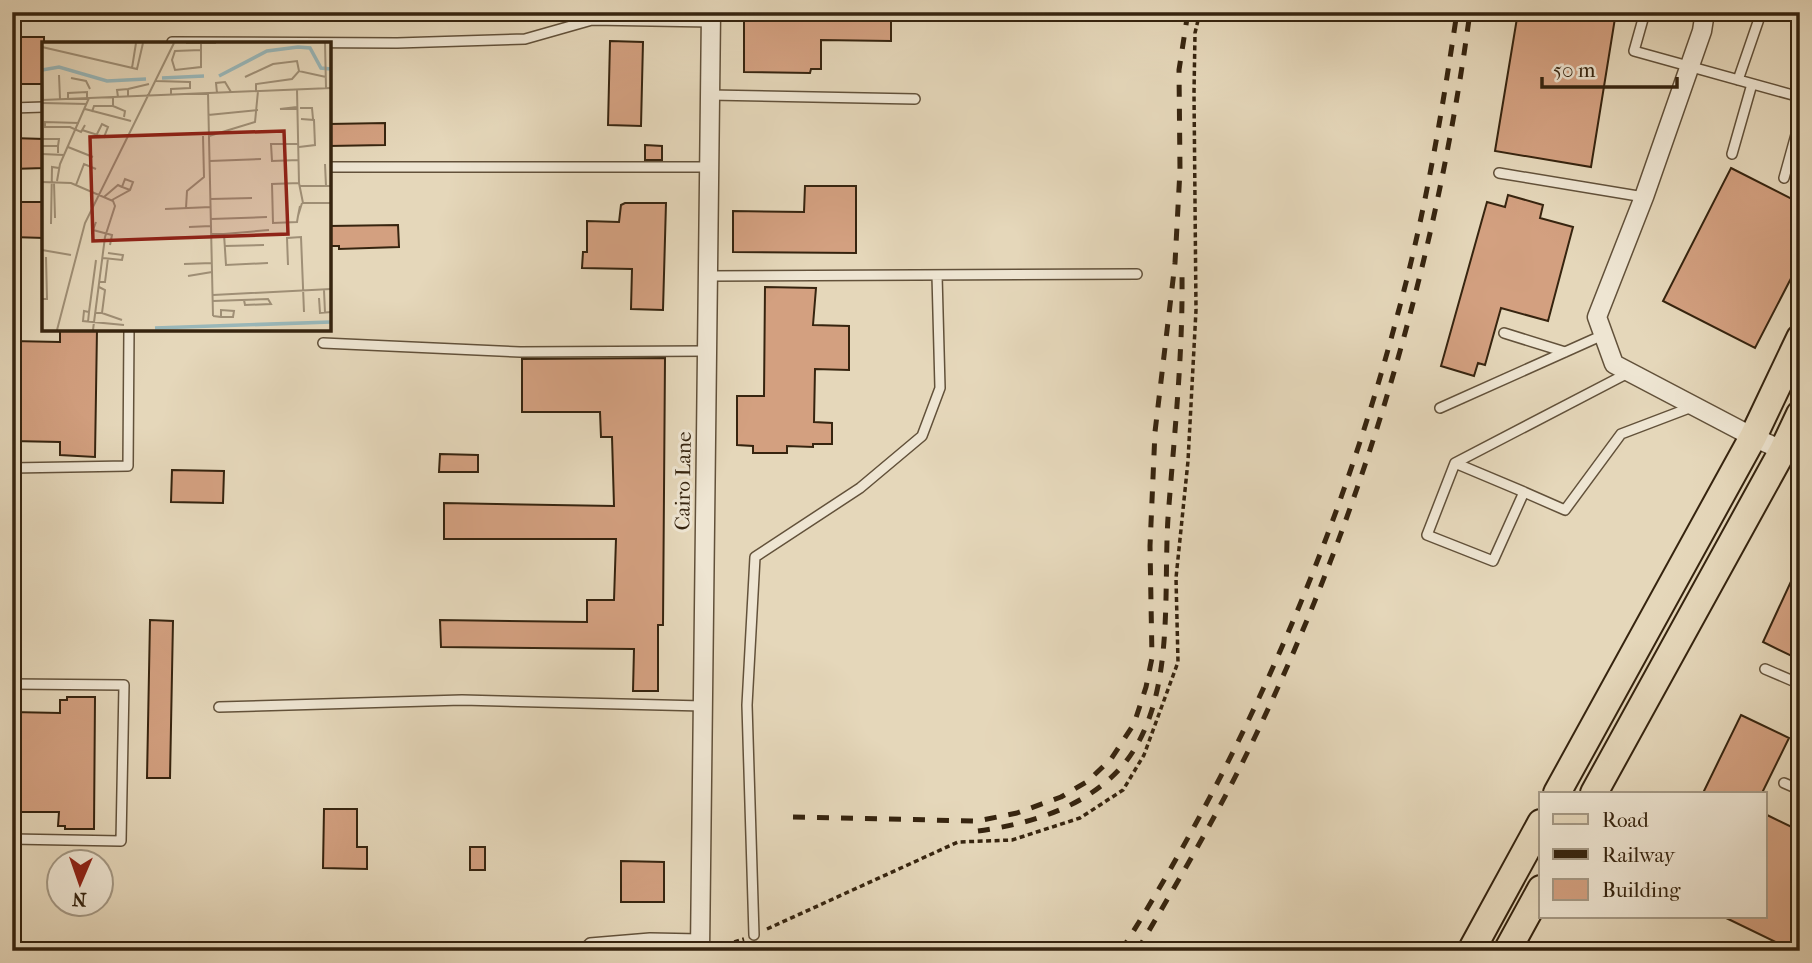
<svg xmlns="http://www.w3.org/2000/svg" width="1812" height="963" font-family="'IM FELL French Canon',serif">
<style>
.building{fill:#d3a080;stroke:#36240f;stroke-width:2}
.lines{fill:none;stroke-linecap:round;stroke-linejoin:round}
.lane-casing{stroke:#62513a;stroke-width:12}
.street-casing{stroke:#62513a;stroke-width:21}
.primary-casing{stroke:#36240f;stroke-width:30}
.path{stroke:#36240f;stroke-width:3.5;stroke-dasharray:5 3.5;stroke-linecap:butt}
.lane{stroke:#eee5d2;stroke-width:9}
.street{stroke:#eee5d2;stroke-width:18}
.primary{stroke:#e5d7ba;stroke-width:26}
.rail{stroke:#36240f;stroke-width:5;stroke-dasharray:12 12;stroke-linecap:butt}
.labels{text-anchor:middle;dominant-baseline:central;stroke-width:6;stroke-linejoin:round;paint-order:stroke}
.street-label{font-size:21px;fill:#36240f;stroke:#eee5d2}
.inset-river{fill:none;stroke:#99b7b9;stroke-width:3.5}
.inset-road{fill:none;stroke:#9f8f76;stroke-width:2}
.view{fill:#8f2418;fill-opacity:0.15;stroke:#8f2418;stroke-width:3.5}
.inset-edge{fill:none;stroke:#36240f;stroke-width:3.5}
</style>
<rect width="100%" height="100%" fill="#e5d7ba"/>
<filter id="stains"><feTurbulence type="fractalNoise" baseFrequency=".00286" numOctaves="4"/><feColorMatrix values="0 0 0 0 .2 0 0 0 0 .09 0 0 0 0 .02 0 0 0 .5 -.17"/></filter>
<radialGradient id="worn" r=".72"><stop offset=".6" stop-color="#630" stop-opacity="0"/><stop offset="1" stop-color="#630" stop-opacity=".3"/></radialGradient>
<path class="building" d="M 744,12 L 891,12 L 891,41 L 821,40 L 821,69 L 811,69 L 810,73 L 744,72 Z
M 1518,12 L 1616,12 L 1591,167 L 1495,151 Z
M 12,37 L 44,37 L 44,84 L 12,84 Z
M 610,41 L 643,42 L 641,126 L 608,125 Z
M 385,123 L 385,145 L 329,146 L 329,124 Z
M 12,138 L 44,139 L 44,168 L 12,169 Z
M 645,145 L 662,146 L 662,160 L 645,160 Z
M 1731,168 L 1800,203 L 1800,261 L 1755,348 L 1663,301 Z
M 805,186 L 856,186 L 856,253 L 733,252 L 733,211 L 804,212 Z
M 1508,195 L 1543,205 L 1540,218 L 1573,227 L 1548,321 L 1501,308 L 1485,365 L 1478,363 L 1474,376 L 1441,366 L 1487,202 L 1505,207 Z
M 12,202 L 44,202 L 44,238 L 12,237 Z
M 625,203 L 666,203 L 663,310 L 631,309 L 632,269 L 582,268 L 583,252 L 587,252 L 587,221 L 619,222 L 621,205 Z
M 398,225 L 399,247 L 339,249 L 339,246 L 329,246 L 329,226 Z
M 765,287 L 816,288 L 813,325 L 849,326 L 849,370 L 815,369 L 814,422 L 832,423 L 832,444 L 813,444 L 813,447 L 787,446 L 787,453 L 753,453 L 753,446 L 737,445 L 737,396 L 764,396 Z
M 60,329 L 97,329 L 95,457 L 60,455 L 60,442 L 12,441 L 12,408 L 20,408 L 19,377 L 12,377 L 12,341 L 60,342 Z
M 665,358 L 663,625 L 658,625 L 658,691 L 633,691 L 634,649 L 441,647 L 440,620 L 587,622 L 587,600 L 614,600 L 616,539 L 444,539 L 444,503 L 614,506 L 612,437 L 601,437 L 600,412 L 522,412 L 522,359 Z
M 440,454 L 478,455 L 478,472 L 439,472 Z
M 172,470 L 224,471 L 223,503 L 171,502 Z
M 1800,562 L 1800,660 L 1763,642 Z
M 150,620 L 173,621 L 170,778 L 147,778 Z
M 67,697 L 95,697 L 94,829 L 65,829 L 65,826 L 58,826 L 59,812 L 12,812 L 12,776 L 16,776 L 17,747 L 16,744 L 12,744 L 12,712 L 60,713 L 60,700 L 67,700 Z
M 1741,715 L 1789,738 L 1762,793 L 1703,793 Z
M 324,809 L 357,809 L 357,847 L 367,847 L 367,869 L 323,868 Z
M 1765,814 L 1800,831 L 1800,951 L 1794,951 L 1722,916 L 1765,916 Z
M 470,847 L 485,847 L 485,870 L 470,870 Z
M 621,861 L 664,862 L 664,902 L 621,902 Z"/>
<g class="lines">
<defs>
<path id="lane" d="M 592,12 L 592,20 L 711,22
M 1645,12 L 1634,51 L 1800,97
M 172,42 L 397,43 L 525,39 L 592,20
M 1738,80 L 1760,16
M 710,95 L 915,99
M 12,108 L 44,107
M 1732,154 L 1752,84
M 329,167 L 709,167
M 1499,173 L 1644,197
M 1784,178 L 1800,120
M 708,276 L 1137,274
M 1504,333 L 1565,352
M 323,343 L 520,352 L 707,351
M 1440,408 L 1603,335
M 1455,463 L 1524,492 L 1493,561 L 1427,535 L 1455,463 L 1630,372
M 12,468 L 128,466 L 129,329
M 1524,492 L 1565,510 L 1621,434 L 1692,407
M 1765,669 L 1800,684
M 12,684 L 124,685 L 121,841 L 12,839
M 219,707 L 462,700 L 703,706
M 1784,783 L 1800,790
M 754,935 L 747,705 L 755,557 L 860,488 L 922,436 L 940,388 L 937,275
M 582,951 L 590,943 L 650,938 L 700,939"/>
<path id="street" d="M 1705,12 L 1702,31 L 1644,197 L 1597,317 L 1614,364 L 1753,437 L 1800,458
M 700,951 L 711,12"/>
<path id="primary" d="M 1557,793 L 1753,437 L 1800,338
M 1594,793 L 1783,450 L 1800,414
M 1471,951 L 1541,823
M 1507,951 L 1541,889"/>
</defs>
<use href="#lane" class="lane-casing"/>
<use href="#street" class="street-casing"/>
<use href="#primary" class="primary-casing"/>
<path class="path" d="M 767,929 L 958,842 L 1012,840 L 1080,818 L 1123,790 L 1144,755 L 1178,662 L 1176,578 L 1188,461 L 1196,310 L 1194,93 L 1195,33 L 1200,12
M 718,947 L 744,939"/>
<use href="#lane" class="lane"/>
<use href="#street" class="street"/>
<use href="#primary" class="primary"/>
<path class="rail" d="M 793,817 L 977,821 L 1017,813 L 1061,797 L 1088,781 L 1111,759 L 1134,724 L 1146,687 L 1152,658 L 1150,546 L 1155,432 L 1175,263 L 1180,170 L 1179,70 L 1188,12
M 978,831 C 1030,824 1088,807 1124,764 C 1176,700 1163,595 1168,518 C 1174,437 1183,356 1182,275
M 1121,951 C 1245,755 1339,537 1398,313 C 1425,214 1442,113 1457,12
M 1137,951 C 1177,883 1218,814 1252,743 C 1363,513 1436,265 1470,12"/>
</g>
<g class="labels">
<g class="street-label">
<text transform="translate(683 481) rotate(-89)">Cairo Lane</text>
</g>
</g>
<g transform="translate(42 42)">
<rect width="289" height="289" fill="#e5d7ba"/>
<path class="inset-river" d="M 0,28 L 17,25 L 65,39 L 104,37M 177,34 L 225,9 L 256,5 L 268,6 L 279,26 L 289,27M 120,36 L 162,34M 113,286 L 289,280"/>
<path class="inset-road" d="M 144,1 L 174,1M 283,1 L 284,46M 0,5 L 95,27 L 101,1M 159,8 L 133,9 L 130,18 L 133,28 L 159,25 L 159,2M 90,26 L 94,1M 17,33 L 18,57M 0,34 L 1,58M 203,35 L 231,22 L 255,19 L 257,29M 29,36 L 44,39 L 48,47M 114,39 L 148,40 L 148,46 L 129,47 L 129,53M 86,47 L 107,42M 255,48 L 257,141M 214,49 L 214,42 L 250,37 L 257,29 L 284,35M 166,51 L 171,274M 175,51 L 174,41 L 183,40 L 189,50M 71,55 L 71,64 L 83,69 L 82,75M 76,55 L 75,48 L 86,47 L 86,54M 26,57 L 26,51 L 45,50 L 45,56M 0,58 L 289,46M 0,61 L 45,62M 255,65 L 238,67 L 255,67M 258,66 L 270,66 L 271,77M 43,67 L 89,79M 50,70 L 52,64 L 71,64M 166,73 L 216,68M 37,81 L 3,80 L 3,85 L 28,85 L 39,90 L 43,83M 40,88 L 62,95 L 66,85 L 60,82 L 55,92M 167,94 L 213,80 L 216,49M 0,97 L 17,97 L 16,104M 256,102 L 229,102 L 230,119 L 257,118M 0,104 L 16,104 L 16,111M 26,105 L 51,115M 257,105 L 273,103 L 272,78 L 259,77M 0,112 L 22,113M 168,119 L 219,117M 283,122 L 284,144 L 289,144M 15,139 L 18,122 L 47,56M 0,140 L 29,141 L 71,159 L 73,164 L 63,195 L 51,288M 12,140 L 13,176M 34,143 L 42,122 L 54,127M 258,144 L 284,144M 62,155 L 76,143 L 80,145M 169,157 L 210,156M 70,158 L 88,148 L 91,140 L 83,137 L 80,145 L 88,148M 258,164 L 256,174 L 260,161M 144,166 L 145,149 L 162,135 L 161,94M 123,167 L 169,165M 256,174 L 255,180 L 231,181 L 230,142 L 257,141 L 261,161 L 289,161M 169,177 L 225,175M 54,180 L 51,188 L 70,193 L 68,203M 9,182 L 10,125 L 17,126M 147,185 L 169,184M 169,192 L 182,192 L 184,223 L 226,221M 182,192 L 227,188M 117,196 L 169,195M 183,204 L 222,203M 0,208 L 29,213M 61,216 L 80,218 L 81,213 L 66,211M 142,222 L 170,221M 246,223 L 245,196 L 259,195 L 262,270M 146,234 L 170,230M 57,240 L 63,240 L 66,216M 282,248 L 283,271M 171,253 L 289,247M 277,256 L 278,271 L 289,270M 0,257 L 5,257 L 4,215M 171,259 L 226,257 L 229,262 L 203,263 L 202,258M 47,270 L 54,218M 53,271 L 60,271 L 63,248 L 57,245M 60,271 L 80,278M 171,274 L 179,275 L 191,275 L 192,269 L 179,268 L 179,275M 46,280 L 47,270 L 42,269 L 41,279 L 82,283M 15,288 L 43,181 L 132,1"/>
<path class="view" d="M 242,89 L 246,192 L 51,199 L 48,95 Z"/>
<rect width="289" height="289" class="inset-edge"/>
</g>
<rect width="1812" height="963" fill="none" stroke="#e5d7ba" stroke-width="42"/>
<rect x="14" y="14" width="1784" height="935" fill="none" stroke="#36240f" stroke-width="3.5"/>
<rect x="21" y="21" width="1770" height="921" fill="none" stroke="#36240f" stroke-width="2"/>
<rect x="1539" y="792" width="228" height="126" fill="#eee5d2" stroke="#a49884" stroke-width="2"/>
<rect x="1553" y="814" width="35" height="10" fill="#e5d7ba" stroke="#a49884" stroke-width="2"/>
<text x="1602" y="827" font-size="21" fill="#36240f">Road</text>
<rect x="1553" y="849" width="35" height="10" fill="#36240f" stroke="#a49884" stroke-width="2"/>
<text x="1602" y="862" font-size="21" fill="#36240f">Railway</text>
<rect x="1553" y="879" width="35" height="21" fill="#d3a080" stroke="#a49884" stroke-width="2"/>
<text x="1602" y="897" font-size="21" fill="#36240f">Building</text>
<g transform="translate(80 883) rotate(182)"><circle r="33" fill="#eee5d2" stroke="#a49884" stroke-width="2"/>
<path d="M0-5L12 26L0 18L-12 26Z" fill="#8f2418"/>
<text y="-10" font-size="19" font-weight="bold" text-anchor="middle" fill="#36240f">N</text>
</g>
<path d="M1542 77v10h135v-10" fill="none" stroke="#36240f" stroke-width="3.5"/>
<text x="1553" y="77" font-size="21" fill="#36240f" stroke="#eee5d2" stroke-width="5" paint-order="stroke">50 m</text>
<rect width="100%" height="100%" filter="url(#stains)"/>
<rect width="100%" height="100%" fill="url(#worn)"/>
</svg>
